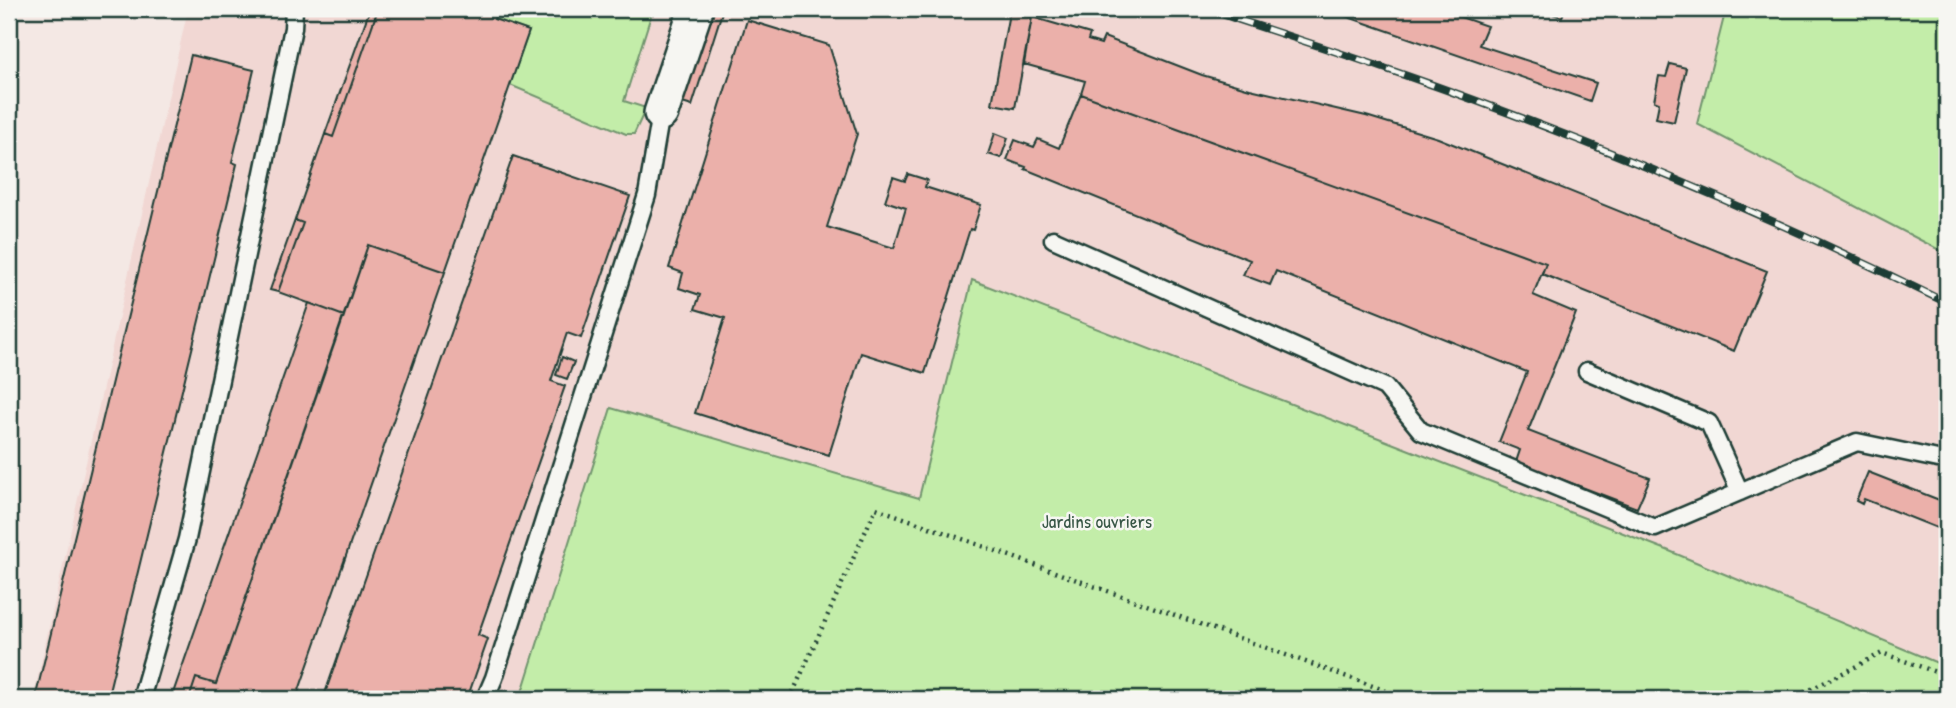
<svg xmlns="http://www.w3.org/2000/svg" width="1956" height="708" font-family="'Patrick Hand',sans-serif">
<style>
.built{fill:#f1d7d3}
.green{fill:#c3eda9;stroke:#71956e;stroke-width:2}
.building{fill:#ebb0aa;stroke:#1f3d34;stroke-width:2}
.lines{fill:none;stroke-linecap:round;stroke-linejoin:round}
.lane-casing{stroke:#1f3d34;stroke-width:21}
.street-casing{stroke:#1f3d34;stroke-width:38}
.path{stroke:#1f3d34;stroke-width:4.5;stroke-dasharray:2 5;stroke-linecap:butt}
.lane{stroke:#f6f6f2;stroke-width:16}
.street{stroke:#f6f6f2;stroke-width:33}
.rail-casing{stroke:#1f3d34;stroke-width:8}
.rail{stroke:#f6f6f2;stroke-width:5;stroke-dasharray:16;stroke-linecap:butt}
.labels{text-anchor:middle;dominant-baseline:central;stroke-width:5;stroke-linejoin:round;paint-order:stroke}
.park-label{font-size:19px;fill:#385746;stroke:#f6f6f2}
</style>
<rect width="100%" height="100%" fill="#f4e8e4"/>
<filter id="ink" filterUnits="userSpaceOnUse"><feTurbulence type="fractalNoise" baseFrequency=".0143" numOctaves="2"/><feDisplacementMap in="SourceGraphic" scale="14" xChannelSelector="R" yChannelSelector="G"/><feConvolveMatrix kernelMatrix="1 2 1 2 8 2 1 2 1" color-interpolation-filters="sRGB"/></filter>
<g filter="url(#ink)">
<path class="built" d="M 188,9 L 1947,9 L 1947,667 L 1667,550 L 972,281 L 919,498 L 611,409 L 520,699 L 33,699 Z"/>
<path class="green" d="M 497,9 L 653,9 L 624,101 L 646,108 L 634,134 L 626,134 L 510,85 L 529,31 L 494,19 Z
M 1726,9 L 1947,9 L 1947,254 L 1697,124 Z
M 972,280 L 1667,550 L 1947,667 L 1947,699 L 520,699 L 611,408 L 919,498 Z"/>
<path class="building" d="M 370,9 L 378,9 L 333,137 L 325,134 Z
M 378,9 L 497,9 L 494,19 L 529,31 L 445,272 L 368,245 L 344,316 L 278,292 L 303,223 L 295,220 L 325,134 L 333,137 Z
M 709,9 L 723,9 L 692,106 L 679,102 Z
M 1325,9 L 1441,9 L 1440,10 L 1487,26 L 1479,45 L 1596,83 L 1590,101 Z
M 1537,9 L 1565,9 L 1562,17 Z
M 1009,13 L 1032,17 L 1015,108 L 992,104 Z
M 1032,17 L 1090,34 L 1088,40 L 1101,44 L 1104,37 L 1202,75 L 1250,89 L 1366,116 L 1438,138 L 1767,271 L 1734,351 L 1542,274 L 1546,263 L 1081,94 L 1085,81 L 1024,64 Z
M 747,20 L 829,45 L 857,134 L 827,227 L 894,248 L 906,208 L 885,201 L 893,177 L 905,181 L 908,174 L 927,180 L 925,187 L 981,205 L 973,230 L 970,229 L 925,373 L 861,353 L 829,455 L 695,413 L 725,318 L 695,309 L 700,295 L 679,288 L 683,273 L 669,268 Z
M 191,55 L 254,70 L 232,162 L 237,164 L 107,699 L 35,699 Z
M 1670,64 L 1686,68 L 1674,122 L 1656,118 L 1659,103 L 1654,101 L 1659,76 L 1666,77 Z
M 1081,94 L 1546,263 L 1533,295 L 1576,313 L 1528,431 L 1650,478 L 1637,508 L 1516,462 L 1520,450 L 1499,442 L 1527,372 L 1276,271 L 1270,285 L 1243,275 L 1250,260 L 1025,169 L 1026,167 L 1007,160 L 1015,140 L 1034,147 L 1038,139 L 1059,148 Z
M 995,133 L 1008,138 L 1001,158 L 988,154 Z
M 513,156 L 630,196 L 581,338 L 567,333 L 551,381 L 565,386 L 478,635 L 488,639 L 467,699 L 323,699 Z
M 295,220 L 303,223 L 278,292 L 270,290 Z
M 368,245 L 445,272 L 296,699 L 189,699 L 196,678 L 216,684 Z
M 309,303 L 344,316 L 216,684 L 196,678 L 189,699 L 171,699 Z
M 562,357 L 574,362 L 567,379 L 556,375 Z
M 1868,472 L 1947,503 L 1947,532 L 1864,499 L 1862,504 L 1856,501 Z"/>
<g class="lines">
<defs>
<path id="lane" d="M 1053,239 L 1385,387 L 1421,431 L 1655,528 L 1857,442 L 1947,461
M 1587,371 L 1709,423 L 1740,492
M 141,699 L 187,539 L 293,28 L 294,9
M 485,699 L 494,678 L 647,195 L 661,113"/>
<path id="street" d="M 661,113 L 696,9"/>
</defs>
<use href="#lane" class="lane-casing"/>
<use href="#street" class="street-casing"/>
<path class="path" d="M 504,12 L 506,9
M 790,699 L 876,508 L 1409,699
M 1792,699 L 1882,653 L 1947,676"/>
<use href="#lane" class="lane"/>
<use href="#street" class="street"/>
<defs>
<path id="rail" d="M 1206,9 C 1306,42 1407,74 1506,112 C 1656,168 1803,232 1947,303"/>
</defs>
<use href="#rail" class="rail-casing"/>
<use href="#rail" class="rail"/>
</g>
</g>
<g class="labels">
<g class="park-label">
<text x="1097" y="521">Jardins ouvriers</text>
</g>
</g>
<rect width="1956" height="708" fill="none" stroke="#f6f6f2" stroke-width="35"/>
<rect x="18" y="18" width="1921" height="673" fill="none" stroke="#1f3d34" stroke-width="2.5" filter="url(#ink)"/>
</svg>
